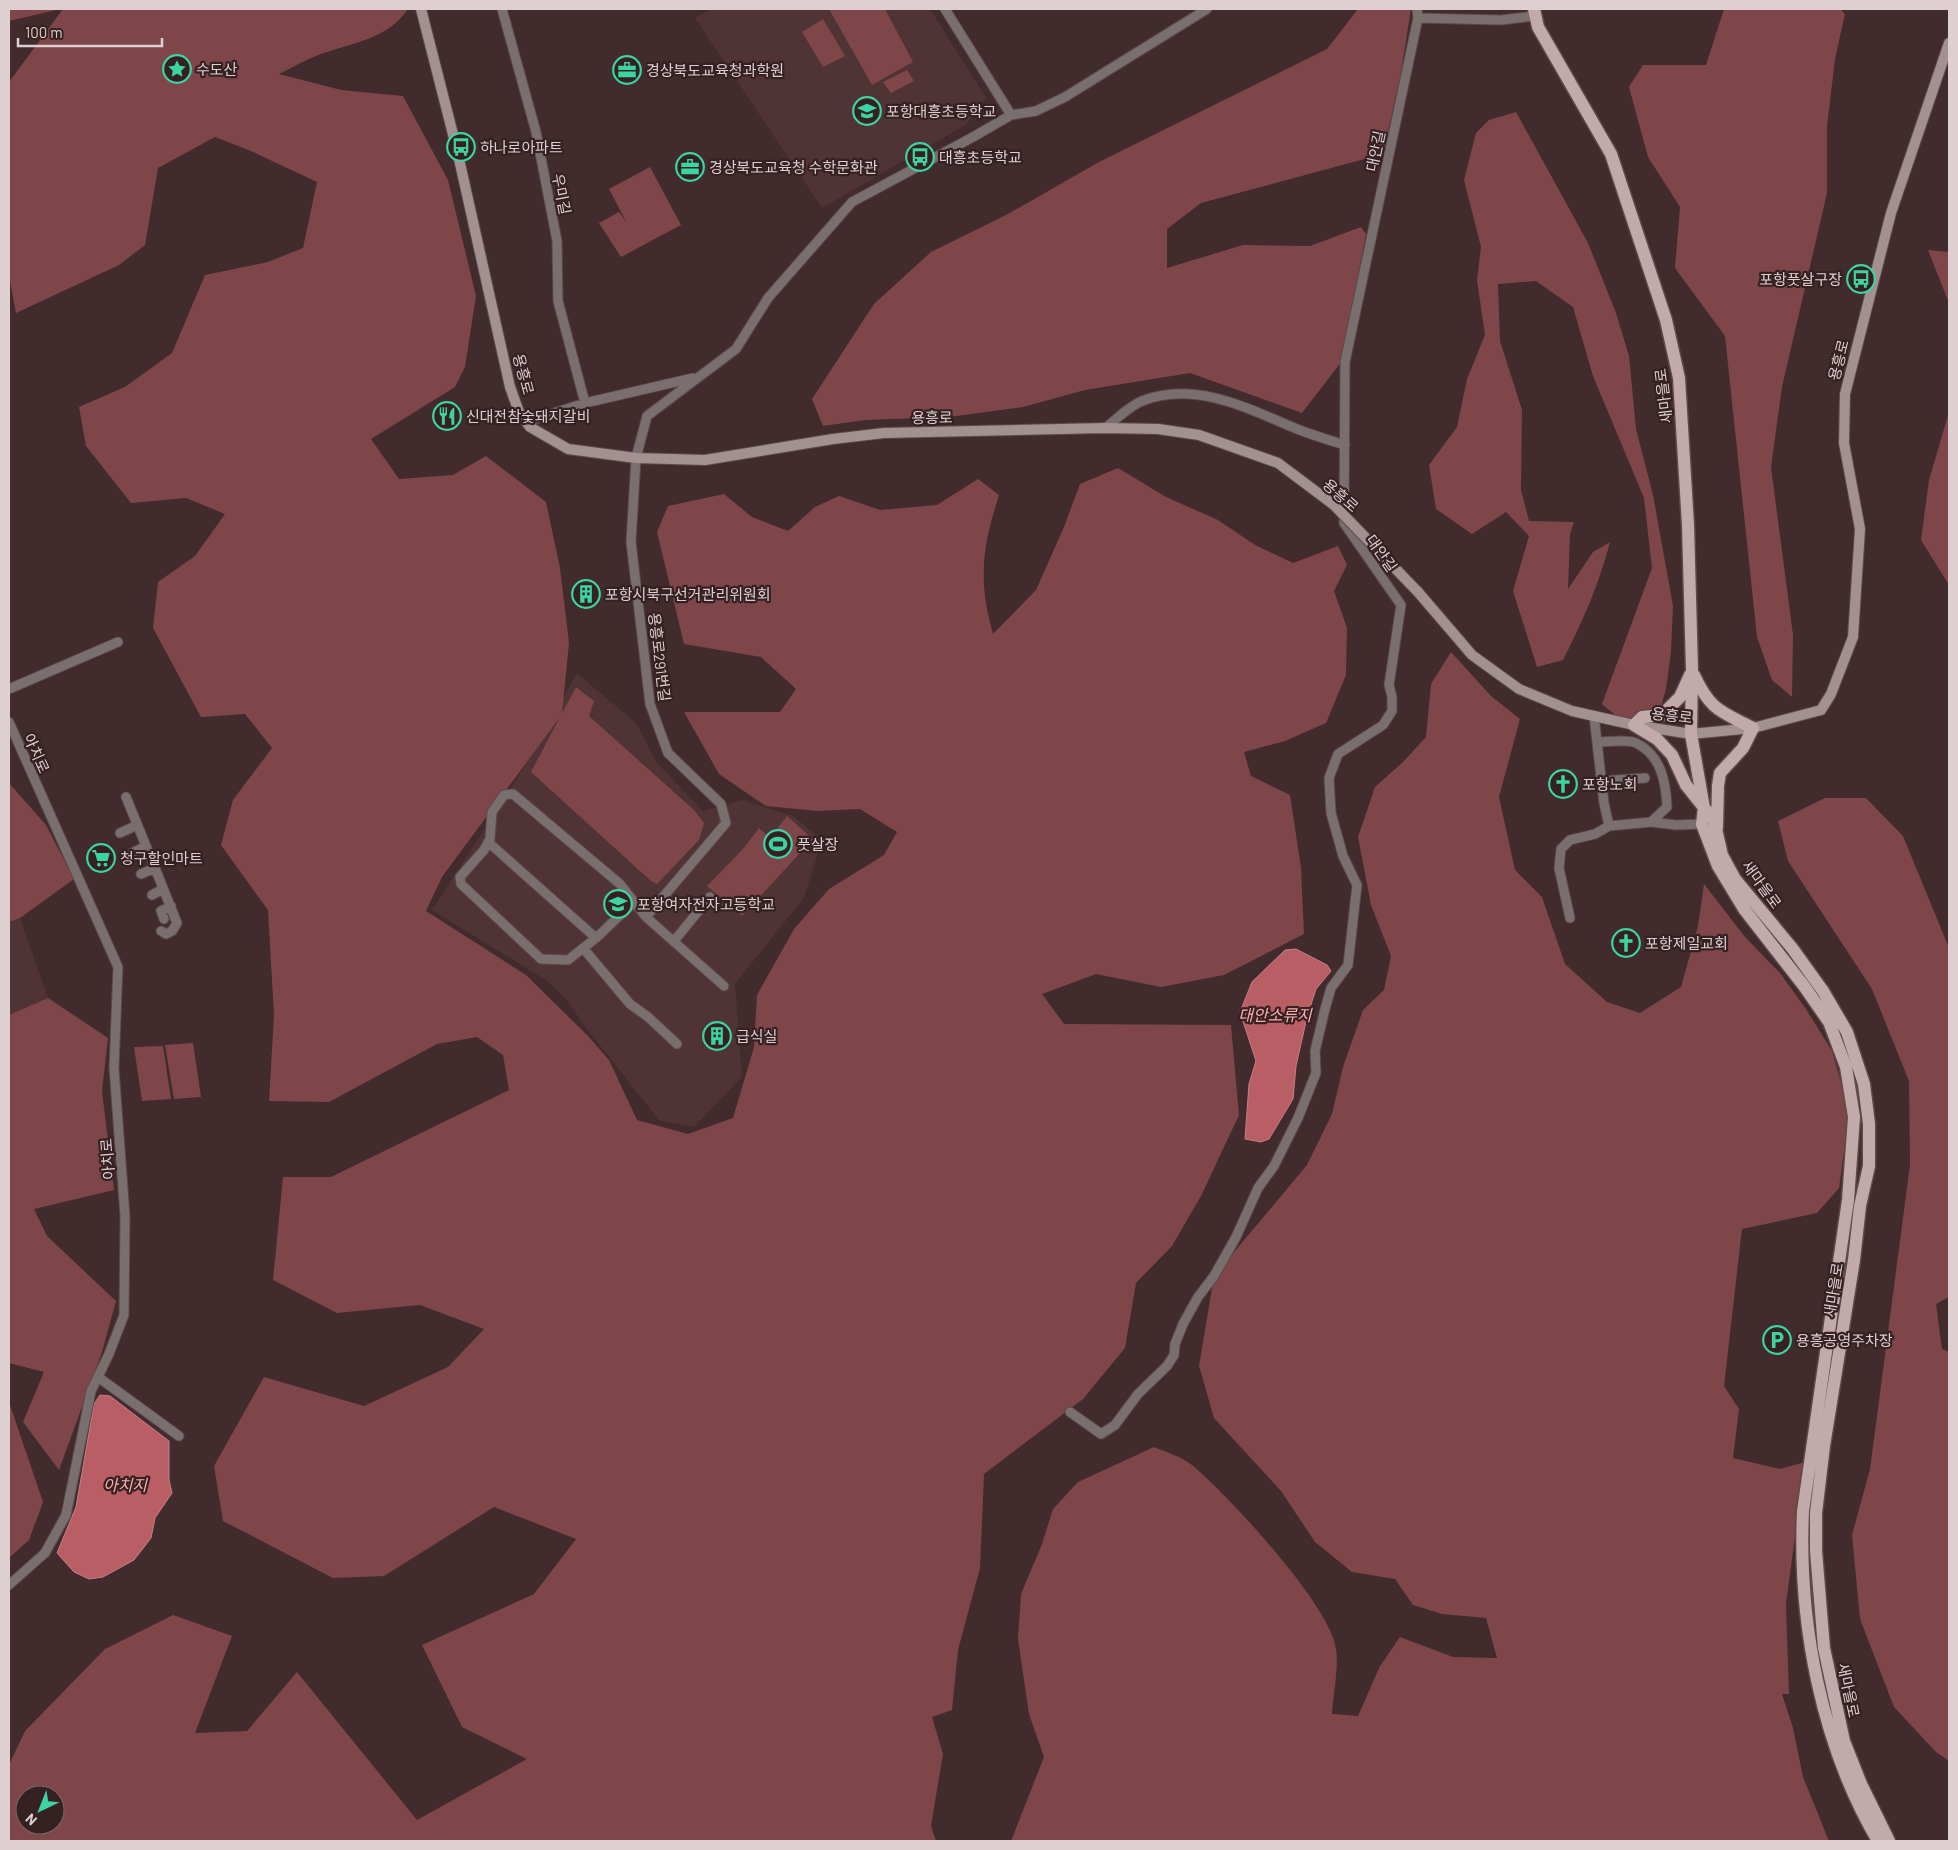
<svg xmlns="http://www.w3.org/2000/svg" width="1958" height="1850" font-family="Barlow,'Noto Sans KR',sans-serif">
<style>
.built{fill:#503435}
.green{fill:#7f464a;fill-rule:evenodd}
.water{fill:#ba5e65;stroke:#c58085}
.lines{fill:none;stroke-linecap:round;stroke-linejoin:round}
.street-casing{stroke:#5d494a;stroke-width:11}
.secondary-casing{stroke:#5d494a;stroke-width:12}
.primary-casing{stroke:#5d494a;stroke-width:15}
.street{stroke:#7a6f6f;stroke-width:9}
.secondary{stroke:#a39091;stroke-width:10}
.primary{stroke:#c2aaab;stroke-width:12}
.secondary-bridge-casing{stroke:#5d494a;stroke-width:12;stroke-linecap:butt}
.secondary-bridge{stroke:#a39091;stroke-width:10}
.labels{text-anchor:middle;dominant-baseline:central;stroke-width:4.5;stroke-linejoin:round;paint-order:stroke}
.poi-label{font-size:15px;fill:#decfd0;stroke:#362122;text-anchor:start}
.street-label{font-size:15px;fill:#decfd0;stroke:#362122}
.water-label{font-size:16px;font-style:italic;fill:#f9adb0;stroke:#362122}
</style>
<rect width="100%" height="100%" fill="#412b2c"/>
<path class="built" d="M 711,9 L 930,9 L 986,98 L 967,124 L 822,208 L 695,18 Z
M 577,673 L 637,724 L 656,762 L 703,811 L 742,800 L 793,816 L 822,840 L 804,898 L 735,984 L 742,1077 L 694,1127 L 659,1120 L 587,1029 L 566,999 L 549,982 L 432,910 L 512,787 Z
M 20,918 L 48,998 L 9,1015 L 9,922 Z"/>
<path class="green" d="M 9,9 L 60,9 L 9,21 Z
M 63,9 L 408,9 C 388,39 352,43 321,54 C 307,59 293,67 279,74 L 341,90 L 403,96 L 448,180 L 476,296 L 465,367 L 455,387 L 371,439 L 399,479 L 453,475 L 486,456 L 546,502 L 560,568 L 569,643 L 562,713 L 576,687 L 594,701 L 589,716 L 694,810 L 704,823 L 699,840 L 657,884 L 651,881 L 531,772 L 560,717 L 442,877 L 426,911 L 526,975 L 587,1035 L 609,1060 L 637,1120 L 688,1134 L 733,1118 L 754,1047 L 757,995 L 794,929 L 829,889 L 884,855 L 897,832 L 860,809 L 818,811 L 766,806 L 719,774 L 684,712 L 780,712 L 796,689 L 761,657 L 684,644 L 657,532 L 668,506 L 724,494 L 752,517 L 788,531 L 815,507 L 839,496 L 880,510 L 937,505 L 978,479 L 999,495 C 982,548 978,580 993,634 L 1036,590 L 1064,527 L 1080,484 L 1118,468 L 1166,497 L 1218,520 L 1255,545 L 1293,563 L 1338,546 L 1347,565 L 1334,591 L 1347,628 L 1346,675 L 1326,723 L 1285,741 L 1244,752 L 1251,776 L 1290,795 L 1301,868 L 1304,934 L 1224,975 L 1161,987 L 1096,974 L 1042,994 L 1064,1024 L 1231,1025 L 1239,1115 L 1201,1196 L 1172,1246 L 1136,1283 L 1125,1348 L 1083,1399 L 984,1474 L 980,1568 L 958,1650 L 952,1710 L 932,1717 L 943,1754 L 931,1826 L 936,1841 L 9,1841 L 9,1765 L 25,1731 L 105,1649 L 173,1615 L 232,1636 L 195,1733 L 247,1731 L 297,1672 L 417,1820 L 527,1759 L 462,1727 L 422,1645 L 534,1594 L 576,1539 L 494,1507 L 384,1576 L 333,1578 L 223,1521 L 214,1466 L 264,1377 L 364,1406 L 448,1367 L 484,1329 L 420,1305 L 337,1313 L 273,1280 L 283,1177 L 331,1177 L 509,1090 L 503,1055 L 477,1037 L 437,1044 L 329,1102 L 269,1101 L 274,1015 L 268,910 L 221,845 L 233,800 L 272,748 L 245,714 L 201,717 L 153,628 L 158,582 L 195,556 L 225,514 L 186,498 L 131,503 L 86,446 L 79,407 L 125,387 L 172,353 L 205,275 L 268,262 L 303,248 L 317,182 L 251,151 L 215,137 L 158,168 L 145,245 L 119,265 L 16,313 L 9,275 L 9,82 ZM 25,1795 L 55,1795 L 55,1825 L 25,1825 Z
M 829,9 L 885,9 L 913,62 L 872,85 Z
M 1358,9 L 1411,9 L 1400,78 L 1383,154 L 1201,203 L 1167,229 L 1167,268 L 1243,245 L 1310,246 L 1361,227 L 1366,234 L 1342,361 L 1302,413 L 1190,373 L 1085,390 L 1023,407 L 948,417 L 865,420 L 823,426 L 812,399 L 874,304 L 931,252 L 1008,214 L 1099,162 L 1327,49 Z
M 1724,9 L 1840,9 L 1845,14 L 1835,59 L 1827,127 L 1827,193 L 1782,387 L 1771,467 L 1793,635 L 1792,697 L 1772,680 L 1757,637 L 1725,336 L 1675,268 L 1680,207 L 1648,157 L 1629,87 L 1643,65 L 1706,65 Z
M 823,19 L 845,56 L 823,67 L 802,32 Z
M 907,70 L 914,81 L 891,93 L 883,82 Z
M 1516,112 L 1588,243 L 1616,313 L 1629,356 L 1636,429 L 1653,495 L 1673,606 L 1671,652 L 1666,689 L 1655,727 L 1626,724 L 1602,704 L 1652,568 L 1644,498 L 1593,376 L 1573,307 L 1536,281 L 1498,284 L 1500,341 L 1522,410 L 1521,490 L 1529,521 L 1574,522 L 1570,534 L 1568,589 L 1593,552 L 1610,542 C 1599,584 1583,621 1563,660 L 1537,667 L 1513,591 L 1529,536 L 1506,512 L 1472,534 L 1436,509 L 1429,465 L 1457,427 L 1467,379 L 1485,335 L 1477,280 L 1481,247 L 1464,180 L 1476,133 L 1489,120 Z
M 650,167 L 681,225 L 621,257 L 599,223 L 619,212 L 627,223 L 609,189 Z
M 1928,250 L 1949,252 L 1949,303 Z
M 1949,412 L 1949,585 L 1921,540 L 1929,480 Z
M 1451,652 L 1491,696 L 1520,719 L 1499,797 L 1515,870 L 1542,897 L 1565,964 L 1607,1002 L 1640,1013 L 1681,987 L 1698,926 L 1704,884 L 1745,937 L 1780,973 L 1806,1009 L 1832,1051 L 1847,1103 L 1848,1121 L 1839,1188 L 1817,1213 L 1742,1229 L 1724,1386 L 1739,1409 L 1733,1458 L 1780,1469 L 1805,1462 L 1786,1604 L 1789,1694 L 1782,1694 L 1793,1728 L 1803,1777 L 1829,1841 L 1011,1841 L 1044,1757 L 1029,1714 L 1018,1639 L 1021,1594 L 1042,1544 L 1053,1509 L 1078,1482 L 1154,1447 C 1166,1452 1182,1457 1192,1465 C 1227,1494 1331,1606 1336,1649 C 1339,1668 1333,1695 1332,1714 L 1358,1716 L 1380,1666 L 1400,1637 L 1453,1657 L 1497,1658 L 1486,1618 L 1442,1614 L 1413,1605 L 1395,1579 L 1352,1572 L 1315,1542 L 1281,1491 L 1214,1418 L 1199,1366 L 1214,1276 L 1307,1165 L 1332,1114 L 1343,1067 L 1363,1010 L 1384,990 L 1391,956 L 1371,905 L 1358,837 L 1375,787 L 1403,762 L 1426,737 L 1431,684 Z
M 9,783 L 46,825 L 74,879 L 20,918 L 9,922 Z
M 1825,798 L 1866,798 L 1903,836 L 1949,948 L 1949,1297 L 1936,1304 L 1942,1349 L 1949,1352 L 1949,1761 L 1936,1752 L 1894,1707 L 1860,1619 L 1852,1535 L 1870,1469 L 1910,1165 L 1909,1081 L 1872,989 L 1788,861 L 1778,821 Z
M 787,816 L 813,839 L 742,916 L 707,886 L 743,849 L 759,828 L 770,838 Z
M 48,998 L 108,1038 L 102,1091 L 114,1190 L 34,1209 L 47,1236 L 116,1301 L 102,1352 L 59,1470 L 23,1422 L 44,1372 L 9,1363 L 9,1015 Z
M 193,1043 L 201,1097 L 174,1099 L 165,1045 Z
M 163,1046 L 171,1099 L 142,1101 L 134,1047 Z
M 9,1402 L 43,1502 L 29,1540 L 9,1558 Z"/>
<path class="water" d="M 1296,949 L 1327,965 L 1331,971 L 1316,989 L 1307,1017 L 1296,1066 L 1293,1099 L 1269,1139 L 1261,1142 L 1245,1139 L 1249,1084 L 1256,1061 L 1240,1012 L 1252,982 L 1285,950 Z
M 100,1395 L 110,1396 L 169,1441 L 169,1480 L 172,1493 L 155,1518 L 151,1538 L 134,1560 L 103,1577 L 89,1579 L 74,1572 L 57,1553 L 76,1507 L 94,1404 Z"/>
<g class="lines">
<defs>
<path id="street" d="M 502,9 L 536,132 L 557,241 L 558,301 L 585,403
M 945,9 L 1011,115
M 1418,18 L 1501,20 L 1534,16
M 526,422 L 585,403 L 693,378
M 1105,428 C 1116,420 1129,406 1142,401 C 1195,380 1249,409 1297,429 C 1312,435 1329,440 1345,445
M 9,689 L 118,642
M 1594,716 L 1604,803 L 1609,826 L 1651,822 L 1667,807 C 1666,782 1661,755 1636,743 C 1627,739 1608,742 1597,742
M 9,722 L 118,967 L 114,1068 L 125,1216 L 124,1315 L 109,1354 L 91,1391 L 66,1515 L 45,1553 L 9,1585
M 1601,781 L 1645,778
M 126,797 L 155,868 L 141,874
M 1651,822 L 1676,825 L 1702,824
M 120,833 L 137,825
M 488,842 L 596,938
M 132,853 L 146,846
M 155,868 L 177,923 L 172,931 L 166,934 L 161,931
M 152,895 L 163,889
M 634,902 L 596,938 L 568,960 L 541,959 L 461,884 L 460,877 L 484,850 L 490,839 L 492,812 L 504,795 L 513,794 L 620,884 L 646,917 L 724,986
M 646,917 L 726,823 L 721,804 L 668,753 L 650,704 L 631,542 L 636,458 L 647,416 L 736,349 L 768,298 L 852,202 L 973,137 L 1011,115 L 1036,111 L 1065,97 L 1207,9
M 1570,918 L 1559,868 L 1561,849 L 1570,840 L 1595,834 L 1609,826
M 164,919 L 161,911 L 171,906
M 674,941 L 710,897
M 583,948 L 630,1004 L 648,1017 L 677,1044
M 98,1377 L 179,1436
M 1070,1412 L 1101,1434 L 1115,1425 L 1138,1394 L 1167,1366 L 1174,1355 L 1175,1344 L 1183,1324 L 1198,1297 L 1214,1276 L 1236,1237 L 1258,1188 L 1274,1166 L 1298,1118 L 1316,1073 L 1315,1051 L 1325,1009 L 1331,988 L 1348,965 L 1357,885 L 1343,856 L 1331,813 L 1329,778 L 1338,754 L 1383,725 L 1392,711 L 1392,697 L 1389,685 L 1401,605 L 1344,523 L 1345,362 L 1418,18 L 1417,9"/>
<path id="secondary" d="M 421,9 L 457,150 L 510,387 L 519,412 L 530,427 L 568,449 L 636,458 L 705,460 L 833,439 L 884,433 L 1105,428 L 1158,429 L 1199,435 L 1278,463 L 1334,505
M 1418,592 L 1472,655 L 1519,689 L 1572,711 L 1634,725 L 1691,734 L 1753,728 L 1821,710 L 1831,694 L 1853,637 L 1860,529 L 1844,443 L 1845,394 L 1891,213 L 1949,43"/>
<path id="primary" d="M 1534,9 L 1538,27 L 1611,154 L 1666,320 L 1679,378 L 1688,525 L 1692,670 L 1691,734 L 1704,808 L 1702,824 L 1718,866 L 1744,909 L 1804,986 L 1829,1022 L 1846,1067 L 1854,1117 L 1848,1200 L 1803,1511 C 1798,1622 1821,1744 1878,1841
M 1690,675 L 1680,697 L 1662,715 L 1642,717 L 1634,725 L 1657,739 L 1672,755 L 1686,785 L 1714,820 L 1722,855 L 1735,879 L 1792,948 L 1823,991 L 1847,1032 L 1864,1084 L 1869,1124 L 1869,1166 L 1860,1206 L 1854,1260 L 1824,1446 L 1816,1513 L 1816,1551 L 1824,1648 L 1844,1741 L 1861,1784 L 1889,1841
M 1694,675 C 1711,711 1720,711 1753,728 L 1743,748 L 1720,773 L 1718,786 L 1717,827"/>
</defs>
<use href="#street" class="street-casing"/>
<use href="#secondary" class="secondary-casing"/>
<use href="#primary" class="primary-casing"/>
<use href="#street" class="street"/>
<use href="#secondary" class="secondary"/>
<use href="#primary" class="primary"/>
<defs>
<path id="secondary-bridge" d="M 1334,505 L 1418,592"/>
</defs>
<use href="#secondary-bridge" class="secondary-bridge-casing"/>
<use href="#secondary-bridge" class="secondary-bridge"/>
</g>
<defs>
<symbol id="sight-ring" viewBox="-11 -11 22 22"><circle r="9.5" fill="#362122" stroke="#3dd4a3" stroke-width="1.5"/><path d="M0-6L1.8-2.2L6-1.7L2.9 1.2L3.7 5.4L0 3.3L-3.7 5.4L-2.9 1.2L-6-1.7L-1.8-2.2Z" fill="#3dd4a3"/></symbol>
<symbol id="office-ring" viewBox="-11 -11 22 22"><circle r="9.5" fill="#362122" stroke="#3dd4a3" stroke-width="1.5"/><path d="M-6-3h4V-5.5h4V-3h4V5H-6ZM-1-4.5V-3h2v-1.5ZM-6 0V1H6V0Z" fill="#3dd4a3"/></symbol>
<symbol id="school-ring" viewBox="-11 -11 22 22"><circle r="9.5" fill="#362122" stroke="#3dd4a3" stroke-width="1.5"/><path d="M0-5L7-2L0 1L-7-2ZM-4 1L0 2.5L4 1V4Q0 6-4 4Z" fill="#3dd4a3"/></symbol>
<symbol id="bus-ring" viewBox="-11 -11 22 22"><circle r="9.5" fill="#362122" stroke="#3dd4a3" stroke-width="1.5"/><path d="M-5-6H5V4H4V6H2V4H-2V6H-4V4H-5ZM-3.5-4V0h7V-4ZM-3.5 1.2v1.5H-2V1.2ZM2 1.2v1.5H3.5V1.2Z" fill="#3dd4a3"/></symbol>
<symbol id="restaurant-ring" viewBox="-11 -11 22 22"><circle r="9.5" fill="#362122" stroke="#3dd4a3" stroke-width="1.5"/><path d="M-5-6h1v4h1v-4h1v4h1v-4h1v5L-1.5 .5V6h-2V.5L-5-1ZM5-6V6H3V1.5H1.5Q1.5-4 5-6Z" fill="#3dd4a3"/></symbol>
<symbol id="building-ring" viewBox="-11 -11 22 22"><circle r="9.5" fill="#362122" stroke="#3dd4a3" stroke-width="1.5"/><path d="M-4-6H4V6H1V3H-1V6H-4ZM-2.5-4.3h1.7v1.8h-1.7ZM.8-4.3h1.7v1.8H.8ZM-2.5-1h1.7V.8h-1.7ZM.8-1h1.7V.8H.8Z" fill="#3dd4a3"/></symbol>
<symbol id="church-ring" viewBox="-11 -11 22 22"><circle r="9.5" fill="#362122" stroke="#3dd4a3" stroke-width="1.5"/><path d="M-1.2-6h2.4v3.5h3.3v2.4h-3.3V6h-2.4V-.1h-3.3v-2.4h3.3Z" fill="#3dd4a3"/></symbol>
<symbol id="stadium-ring" viewBox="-11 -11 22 22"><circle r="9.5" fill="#362122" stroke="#3dd4a3" stroke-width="1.5"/><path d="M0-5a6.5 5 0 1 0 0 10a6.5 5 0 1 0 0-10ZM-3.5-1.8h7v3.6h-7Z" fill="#3dd4a3"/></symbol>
<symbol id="supermarket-ring" viewBox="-11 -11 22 22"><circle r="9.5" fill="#362122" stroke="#3dd4a3" stroke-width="1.5"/><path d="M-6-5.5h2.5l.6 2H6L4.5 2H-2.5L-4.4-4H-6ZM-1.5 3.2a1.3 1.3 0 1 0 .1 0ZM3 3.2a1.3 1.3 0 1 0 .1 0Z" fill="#3dd4a3"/></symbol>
<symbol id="parking-ring" viewBox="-11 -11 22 22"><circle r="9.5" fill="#362122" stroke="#3dd4a3" stroke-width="1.5"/><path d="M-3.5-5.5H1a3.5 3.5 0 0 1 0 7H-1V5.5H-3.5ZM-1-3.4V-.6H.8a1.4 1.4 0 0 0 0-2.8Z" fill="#3dd4a3"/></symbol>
</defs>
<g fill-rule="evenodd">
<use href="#sight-ring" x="161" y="53" width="32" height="32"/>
<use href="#office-ring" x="611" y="54" width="32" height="32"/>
<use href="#school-ring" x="851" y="95" width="32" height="32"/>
<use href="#bus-ring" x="445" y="131" width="32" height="32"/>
<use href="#bus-ring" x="904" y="141" width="32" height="32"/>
<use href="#office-ring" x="674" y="151" width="32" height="32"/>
<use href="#bus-ring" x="1845" y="263" width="32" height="32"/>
<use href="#restaurant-ring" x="431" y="400" width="32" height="32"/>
<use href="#building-ring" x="570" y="578" width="32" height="32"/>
<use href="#church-ring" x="1547" y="768" width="32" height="32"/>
<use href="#stadium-ring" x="762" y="828" width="32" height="32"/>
<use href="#supermarket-ring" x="85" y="842" width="32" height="32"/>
<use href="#school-ring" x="602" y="888" width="32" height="32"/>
<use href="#church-ring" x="1610" y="927" width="32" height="32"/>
<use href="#building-ring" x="701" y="1020" width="32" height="32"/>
<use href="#parking-ring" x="1761" y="1324" width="32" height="32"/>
</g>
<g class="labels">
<g class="poi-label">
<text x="196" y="69">수도산</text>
<text x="646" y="70">경상북도교육청과학원</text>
<text x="886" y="111">포항대흥초등학교</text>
<text x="480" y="147">하나로아파트</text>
<text x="939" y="157">대흥초등학교</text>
<text x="709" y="167">경상북도교육청 수학문화관</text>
<text x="1842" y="279" text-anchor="end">포항풋살구장</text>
<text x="466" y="416">신대전참숯돼지갈비</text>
<text x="605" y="594">포항시북구선거관리위원회</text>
<text x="1582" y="784">포항노회</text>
<text x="797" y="844">풋살장</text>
<text x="120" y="858">청구할인마트</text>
<text x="637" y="904">포항여자전자고등학교</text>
<text x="1645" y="943">포항제일교회</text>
<text x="736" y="1036">급식실</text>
<text x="1796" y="1340">용흥공영주차장</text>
</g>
<g class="street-label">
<text transform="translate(1375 151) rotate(-78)">대안길</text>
<text transform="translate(562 194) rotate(79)">우미길</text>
<text transform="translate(1838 360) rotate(-76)">용흥로</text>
<text transform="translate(524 374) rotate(75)">용흥로</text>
<text transform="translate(1663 396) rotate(-97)">새마을로</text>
<text transform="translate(932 417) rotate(-1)">용흥로</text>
<text transform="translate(1341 495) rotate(41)">용흥로</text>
<text transform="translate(1382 553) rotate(55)">대안길</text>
<text transform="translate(660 657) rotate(83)">용흥로291번길</text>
<text transform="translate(1672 715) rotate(7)">용흥로</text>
<text transform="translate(37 753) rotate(66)">아치로</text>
<text transform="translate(1762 884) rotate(54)">새마을로</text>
<text transform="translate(107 1159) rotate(-94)">아치로</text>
<text transform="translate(1833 1290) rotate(-81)">새마을로</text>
<text transform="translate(1849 1690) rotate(78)">새마을로</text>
</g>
<g class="water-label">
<text x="1275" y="1014">대안소류지</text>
<text x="125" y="1484">아치지</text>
</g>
</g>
<rect width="1958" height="1850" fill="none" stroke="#decfd0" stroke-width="20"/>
<g transform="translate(40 1810) rotate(223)"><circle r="24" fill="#362122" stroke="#796768"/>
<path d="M0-4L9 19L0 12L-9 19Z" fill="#3dd4a3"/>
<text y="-8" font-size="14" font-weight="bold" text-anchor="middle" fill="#decfd0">N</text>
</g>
<path d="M18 38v8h144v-8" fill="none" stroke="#decfd0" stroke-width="2.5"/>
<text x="25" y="38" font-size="15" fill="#decfd0" stroke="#362122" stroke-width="4" paint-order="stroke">100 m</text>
</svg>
